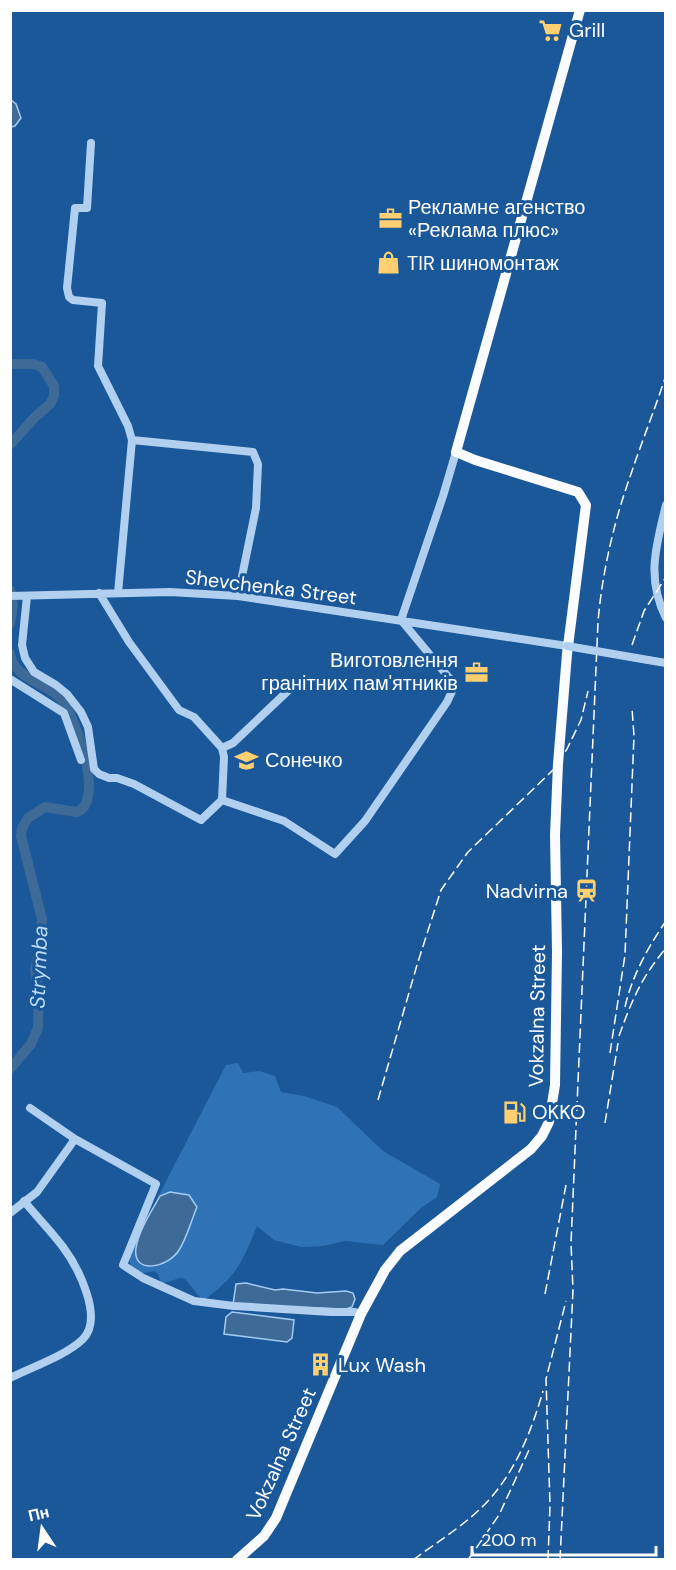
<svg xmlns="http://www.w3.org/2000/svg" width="676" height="1570" font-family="'DM Sans',sans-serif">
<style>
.green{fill:#2f73b6}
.water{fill:#3e6a98;stroke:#a4ccf2;stroke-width:1.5}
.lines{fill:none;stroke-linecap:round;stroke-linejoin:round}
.river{stroke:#3e6a98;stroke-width:10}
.minor{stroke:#b1d0f0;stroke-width:8}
.major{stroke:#fafcff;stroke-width:10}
.rail{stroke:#fff;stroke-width:1.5;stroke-dasharray:10 4.5;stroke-linecap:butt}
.minor-bridge{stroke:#b1d0f0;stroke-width:8}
.labels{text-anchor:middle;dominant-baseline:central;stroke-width:6;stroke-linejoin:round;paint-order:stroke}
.poi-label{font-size:20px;fill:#fff;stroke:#1b5899;text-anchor:start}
.street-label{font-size:20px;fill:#fff;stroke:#1b5899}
.water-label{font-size:21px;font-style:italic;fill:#bddaf7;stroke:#1b5899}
</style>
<rect width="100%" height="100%" fill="#1b5899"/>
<path class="green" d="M 238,1063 L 243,1073 L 259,1071 L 275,1076 L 281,1092 L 304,1096 L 337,1107 L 383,1151 L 440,1184 L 437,1197 L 421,1208 L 383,1245 L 345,1241 L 323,1246 L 301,1247 L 274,1240 L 257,1226 C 241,1265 237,1275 203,1301 L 185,1279 L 180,1278 L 161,1284 L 159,1276 L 155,1271 L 131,1275 L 129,1253 L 226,1065 Z"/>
<path class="water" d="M 10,99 L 16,104 L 21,118 L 15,126 L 11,127 Z
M 170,1192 L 189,1195 L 197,1207 C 191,1221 187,1238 179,1250 C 169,1267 132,1276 136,1248 C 139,1230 151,1212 160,1196 Z
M 246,1283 L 275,1290 L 283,1289 L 317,1293 L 346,1291 L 353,1293 L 355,1299 L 352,1307 L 346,1309 L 233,1305 L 236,1284 Z
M 232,1312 L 294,1320 L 292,1338 L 287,1342 L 224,1334 L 226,1317 Z"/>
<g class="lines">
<path class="river" d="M 10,364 L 33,364 L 42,367 L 54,386 L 54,395 L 51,403 L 34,418 L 10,445
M 10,590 L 13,606 L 10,624
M 10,653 C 13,678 44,682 60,698 C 75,715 106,801 77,812 L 45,807 L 28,818 L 22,828 L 21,836 L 42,919 L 41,942 L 35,970 L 39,991 L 38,1028 L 31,1044 L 10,1069"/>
<path class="minor" d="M 91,143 L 87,208 L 75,208 L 67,288 L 69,297 L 73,300 L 102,303 L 98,366 L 128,426 L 132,440
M 666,505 C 656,546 646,578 666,618
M 118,593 L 132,440 L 253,452 L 258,464 L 256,508 L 238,596
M 10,596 L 170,592 L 238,596 L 567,646
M 27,596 L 22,645 L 25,658 L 34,672 L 56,685 L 67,694 L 81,712 L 88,727 L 94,769 L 99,774 L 109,778 L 117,778 L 134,784 L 201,820 L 222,800 L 224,757 L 222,748 L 194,717 L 179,710 L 129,642 L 99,593
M 401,620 L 443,496 L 456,452
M 648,660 L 666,663
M 10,679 L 64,713 L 81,760
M 222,748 L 233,743 L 292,687 L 303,683
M 222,800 L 284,821 L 335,854 L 365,821 L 447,702 L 455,685 L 401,620
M 30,1108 L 75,1139 L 156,1184 L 123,1265 L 143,1278 L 194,1301 L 234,1306 L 331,1312 L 355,1312 L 361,1314
M 10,1213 L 37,1192 L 75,1139
M 10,1378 C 32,1367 67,1355 83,1339 C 104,1318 78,1267 63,1247 C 51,1231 37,1217 24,1201"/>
<path class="major" d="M 237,1560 L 264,1536 L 276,1518 L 361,1314 L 385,1270 L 400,1251 L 531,1149 L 542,1136 L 549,1122 L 555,1085 L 557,952 L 555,835 L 558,764 L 567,654 L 586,505 L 578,492 L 475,460 L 456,452 L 580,10"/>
<path class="rail" d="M 632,645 L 644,611 L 666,577
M 625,1007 C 632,976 648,947 666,921
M 619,1036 C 632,1000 641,978 666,948
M 610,1053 L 625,955 L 634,736 L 632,708
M 378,1100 L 417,965 L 441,890 L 468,852 L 553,770 L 567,749 L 581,720 L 588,691
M 605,1123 L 618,1043
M 545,1294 L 566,1185
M 413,1560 C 436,1543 460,1528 480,1509 C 513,1478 531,1433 543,1391
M 468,1560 L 499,1515 L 529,1450
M 548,1560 L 550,1505 L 546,1379 L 566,1301
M 560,1560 L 573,1290 L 571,1243 L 598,622 C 602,573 614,521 631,474 C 642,441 655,409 666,375"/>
<path class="minor-bridge" d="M 567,646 L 648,660"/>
</g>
<defs>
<symbol id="supermarket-bare" viewBox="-9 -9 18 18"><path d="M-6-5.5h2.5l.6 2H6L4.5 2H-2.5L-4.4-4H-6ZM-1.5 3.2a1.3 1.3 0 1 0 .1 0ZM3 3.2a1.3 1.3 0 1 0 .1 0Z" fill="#ffcf70" stroke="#1b5899" stroke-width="2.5" paint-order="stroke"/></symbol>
<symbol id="office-bare" viewBox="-9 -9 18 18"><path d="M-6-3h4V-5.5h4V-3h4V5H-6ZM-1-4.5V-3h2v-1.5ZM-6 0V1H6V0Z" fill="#ffcf70" stroke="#1b5899" stroke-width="2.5" paint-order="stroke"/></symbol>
<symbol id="shop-bare" viewBox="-9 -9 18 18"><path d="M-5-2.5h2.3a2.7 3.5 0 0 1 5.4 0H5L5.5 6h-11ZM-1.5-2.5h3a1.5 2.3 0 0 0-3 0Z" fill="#ffcf70" stroke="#1b5899" stroke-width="2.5" paint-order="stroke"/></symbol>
<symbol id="school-bare" viewBox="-9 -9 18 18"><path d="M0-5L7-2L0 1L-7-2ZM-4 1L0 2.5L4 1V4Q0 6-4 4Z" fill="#ffcf70" stroke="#1b5899" stroke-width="2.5" paint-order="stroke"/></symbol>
<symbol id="station-bare" viewBox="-9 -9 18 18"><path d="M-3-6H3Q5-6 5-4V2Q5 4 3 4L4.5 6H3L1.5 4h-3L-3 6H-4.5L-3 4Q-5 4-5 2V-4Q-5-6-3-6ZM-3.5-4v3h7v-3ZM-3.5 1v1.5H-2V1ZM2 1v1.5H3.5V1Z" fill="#ffcf70" stroke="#1b5899" stroke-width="2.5" paint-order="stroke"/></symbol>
<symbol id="fuel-bare" viewBox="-9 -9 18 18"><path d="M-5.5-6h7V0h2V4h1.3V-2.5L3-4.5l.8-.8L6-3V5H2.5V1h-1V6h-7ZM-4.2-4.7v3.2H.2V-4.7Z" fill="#ffcf70" stroke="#1b5899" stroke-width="2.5" paint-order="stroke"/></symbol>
<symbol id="building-bare" viewBox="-9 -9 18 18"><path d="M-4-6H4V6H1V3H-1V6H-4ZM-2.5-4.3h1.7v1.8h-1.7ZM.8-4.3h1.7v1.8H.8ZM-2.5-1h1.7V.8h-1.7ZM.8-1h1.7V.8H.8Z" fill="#ffcf70" stroke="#1b5899" stroke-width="2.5" paint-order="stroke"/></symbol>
</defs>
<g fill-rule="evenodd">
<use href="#supermarket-bare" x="534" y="14" width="33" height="33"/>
<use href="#office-bare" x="374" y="202" width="33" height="33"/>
<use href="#shop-bare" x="372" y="246" width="33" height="33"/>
<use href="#office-bare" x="460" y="656" width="33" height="33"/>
<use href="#school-bare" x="230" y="744" width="33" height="33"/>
<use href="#station-bare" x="570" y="874" width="33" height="33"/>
<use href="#fuel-bare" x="498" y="1096" width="33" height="33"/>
<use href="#building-bare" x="304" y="1348" width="33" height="33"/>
</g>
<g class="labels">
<g class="poi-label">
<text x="569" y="30">Grill</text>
<text x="408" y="207">Рекламне агенство<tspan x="408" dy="23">«Реклама плюс»</tspan></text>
<text x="407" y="263">TIR шиномонтаж</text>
<text x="458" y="660" text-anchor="end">Виготовлення<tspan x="458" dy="23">гранітних пам'ятників</tspan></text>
<text x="265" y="760">Сонечко</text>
<text x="568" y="891" text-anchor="end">Nadvirna</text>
<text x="532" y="1112">OKKO</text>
<text x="338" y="1365">Lux Wash</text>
</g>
<g class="street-label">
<text transform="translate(271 587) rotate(7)">Shevchenka Street</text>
<text transform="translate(537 1016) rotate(-89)">Vokzalna Street</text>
<text transform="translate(281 1454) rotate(-66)">Vokzalna Street</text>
</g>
<g class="water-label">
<text transform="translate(39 967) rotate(-88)">Strymba</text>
</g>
</g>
<rect width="676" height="1570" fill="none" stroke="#ffffff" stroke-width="24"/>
<g transform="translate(42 1528) rotate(347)" stroke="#1b5899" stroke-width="4.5" paint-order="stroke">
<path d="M0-4.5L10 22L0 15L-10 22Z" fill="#ffffff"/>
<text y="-9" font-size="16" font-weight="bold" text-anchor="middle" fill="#ffffff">Пн</text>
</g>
<path d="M472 1546v9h184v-9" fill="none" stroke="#ffffff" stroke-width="3"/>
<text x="481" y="1546" font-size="18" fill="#ffffff" stroke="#1b5899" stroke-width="4.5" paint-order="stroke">200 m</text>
</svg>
